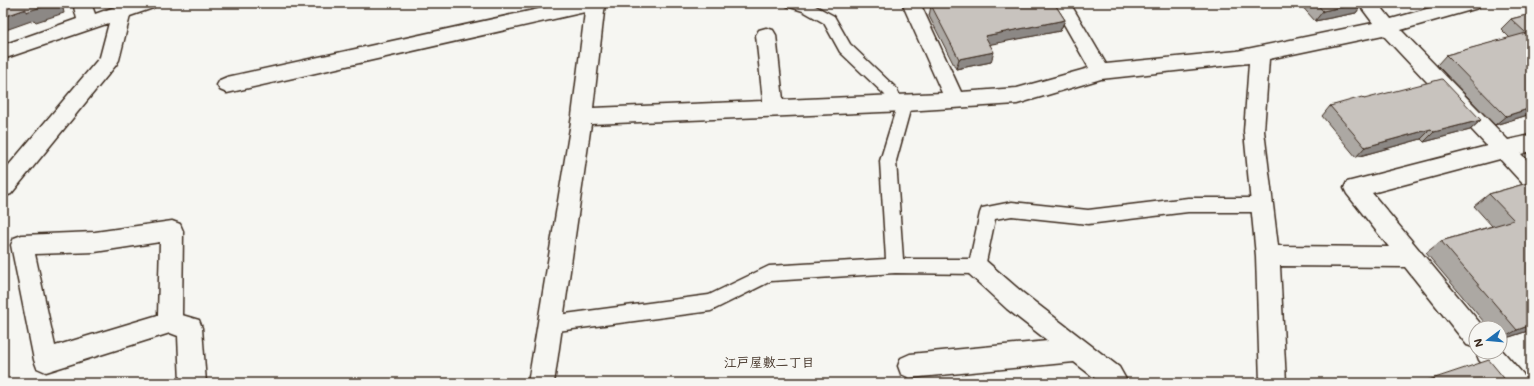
<svg xmlns="http://www.w3.org/2000/svg" width="1534" height="386" font-family="Mali,'Klee One',sans-serif">
<style>
.lines{fill:none;stroke-linecap:round;stroke-linejoin:round}
.lane-casing{stroke:#3b2a1e;stroke-width:3}
.street-casing{stroke:#3b2a1e;stroke-width:3}
.lane{fill:#f6f6f2;fill-rule:evenodd}
.street{fill:#f6f6f2;fill-rule:evenodd}
.wall{fill:#aca8a3;stroke:#3b2a1e}
.shaded-wall{fill:#8c8885;stroke:#3b2a1e}
.building{fill:#c8c3be;stroke:#3b2a1e}
.labels{text-anchor:middle;dominant-baseline:central;stroke-width:4;stroke-linejoin:round;paint-order:stroke}
.neighbourhood-label{font-size:13px;font-weight:bold;fill:#3b2a1e;stroke:#f6f6f2}
</style>
<rect width="100%" height="100%" fill="#f6f6f2"/>
<filter id="ink" filterUnits="userSpaceOnUse"><feTurbulence type="fractalNoise" baseFrequency=".025" numOctaves="2"/><feDisplacementMap in="SourceGraphic" scale="8" xChannelSelector="R" yChannelSelector="G"/><feConvolveMatrix kernelMatrix="1 2 1 2 8 2 1 2 1" color-interpolation-filters="sRGB"/></filter>
<g filter="url(#ink)">
<g class="lines">
<defs>
<path id="lane" d="M 785,3 L 810,3 L 834,16 L 850,44 L 896,88 L 901,98 L 905,97 L 910,99 L 912,103 L 896,161 L 903,259 L 970,259 L 980,213 L 982,208 L 1012,202 L 1088,210 L 1188,198 L 1262,198 L 1268,200 L 1270,205 L 1268,210 L 1262,212 L 1188,212 L 1088,224 L 1012,216 L 995,219 L 985,267 L 983,272 L 977,274 L 895,273 L 771,281 L 711,311 L 550,332 L 544,330 L 541,324 L 544,318 L 550,316 L 709,295 L 769,266 L 886,259 L 880,161 L 896,109 L 891,107 L 885,95 L 840,52 L 824,23 L 803,11 L 787,6 Z"/>
<path id="street" d="M 73,3 L 91,3 L 95,14 L 126,3 L 155,3 L 153,8 L 130,16 L 119,60 L 116,65 L 11,194 L 3,197 L 3,172 L 100,57 L 109,23 L 3,59 L 3,45 L 77,19 Z
M 566,3 L 605,3 L 593,108 L 763,101 L 756,35 L 759,30 L 766,28 L 773,30 L 776,35 L 783,100 L 942,93 L 902,3 L 920,3 L 961,92 L 1017,88 L 1089,68 L 1052,3 L 1070,3 L 1106,64 L 1237,51 L 1373,23 L 1358,3 L 1378,3 L 1391,19 L 1448,3 L 1480,3 L 1478,8 L 1401,30 L 1508,140 L 1531,135 L 1531,151 L 1521,154 L 1531,164 L 1531,187 L 1523,184 L 1500,159 L 1372,193 L 1484,328 L 1476,328 L 1476,348 L 1467,345 L 1405,267 L 1280,266 L 1286,383 L 1260,383 L 1256,256 L 1244,131 L 1249,63 L 1101,79 L 1017,104 L 905,111 L 591,124 L 554,383 L 528,383 L 572,116 L 585,12 L 227,93 L 220,90 L 217,85 L 220,80 L 227,77 ZM 1383,35 L 1487,146 L 1347,182 L 1344,188 L 1347,194 L 1389,247 L 1278,246 L 1264,131 L 1269,59 Z
M 172,221 L 180,224 L 183,231 L 182,315 L 199,320 L 202,328 L 206,383 L 180,383 L 178,336 L 170,333 L 46,372 L 37,368 L 34,360 L 11,245 L 14,238 L 22,235 L 95,232 ZM 160,242 L 158,315 L 55,346 L 35,254 L 95,252 Z
M 977,257 L 985,260 L 1023,293 L 1119,367 L 1128,383 L 1101,383 L 1074,362 L 910,378 L 901,374 L 898,366 L 901,358 L 910,354 L 1048,341 L 1007,309 L 969,274 L 965,267 L 969,260 Z
M 1500,348 L 1523,374 L 1527,383 L 1498,383 L 1479,360 L 1476,352 L 1500,352 Z"/>
</defs>
<use href="#lane" class="lane-casing"/>
<use href="#street" class="street-casing"/>
<use href="#lane" class="lane"/>
<use href="#street" class="street"/>
</g>
<path class="wall" d="M 930,3 L 1054,3 L 1065,20 L 1060,31 L 990,44 L 991,62 L 956,69 L 929,16 L 931,6 Z
M 1299,3 L 1363,3 L 1356,13 L 1315,21 Z
M 1531,14 L 1531,114 L 1495,125 L 1437,65 L 1446,55 L 1510,38 L 1501,29 L 1511,19 Z
M 1364,99 L 1481,120 L 1470,130 L 1424,142 L 1421,139 L 1356,157 L 1322,116 L 1330,106 Z
M 1531,182 L 1531,330 L 1500,340 L 1500,328 L 1489,328 L 1426,253 L 1441,241 L 1492,226 L 1474,206 L 1489,194 Z"/>
<path class="shaded-wall" d="M 54,3 L 62,3 L 64,13 L 36,22 L 34,20 L 3,31 L 3,17 L 26,9 Z
M 1361,3 L 1363,3 L 1356,13 L 1315,21 L 1323,11 Z
M 1065,20 L 1060,31 L 982,46 L 985,36 Z
M 994,52 L 991,62 L 956,69 L 959,59 Z
M 1531,108 L 1531,114 L 1495,125 L 1506,116 Z
M 1481,120 L 1470,130 L 1424,142 L 1434,132 Z
M 1431,129 L 1421,139 L 1356,157 L 1365,147 Z
M 1531,325 L 1531,330 L 1500,340 L 1517,330 Z"/>
<path class="building" d="M 3,3 L 54,3 L 26,12 L 26,9 L 3,17 Z
M 937,3 L 1054,3 L 1065,20 L 985,36 L 994,52 L 959,59 L 931,5 L 938,4 Z
M 1316,3 L 1361,3 L 1323,11 Z
M 1531,14 L 1531,108 L 1506,116 L 1446,55 L 1526,33 L 1511,19 Z
M 1442,79 L 1481,120 L 1434,132 L 1431,129 L 1365,147 L 1330,106 L 1362,97 L 1364,99 Z
M 1531,182 L 1531,325 L 1517,330 L 1441,241 L 1514,220 L 1489,194 Z
M 1489,360 L 1508,383 L 1420,383 Z"/>
</g>
<g class="labels">
<g class="neighbourhood-label">
<text x="769" y="361">江戸屋敷二丁目</text>
</g>
</g>
<rect width="1534" height="386" fill="none" stroke="#f6f6f2" stroke-width="16"/>
<rect x="8" y="8" width="1518" height="370" fill="none" stroke="#3b2a1e" stroke-width="1.5" filter="url(#ink)"/>
<g transform="translate(1488 340) rotate(254)"><circle r="19" fill="#f6f6f2" stroke="#aba49d"/>
<path d="M0-3L7 15L0 10L-7 15Z" fill="#1f6fb2"/>
<text y="-6" font-size="11" font-weight="bold" text-anchor="middle" fill="#3b2a1e">N</text>
</g>
</svg>
